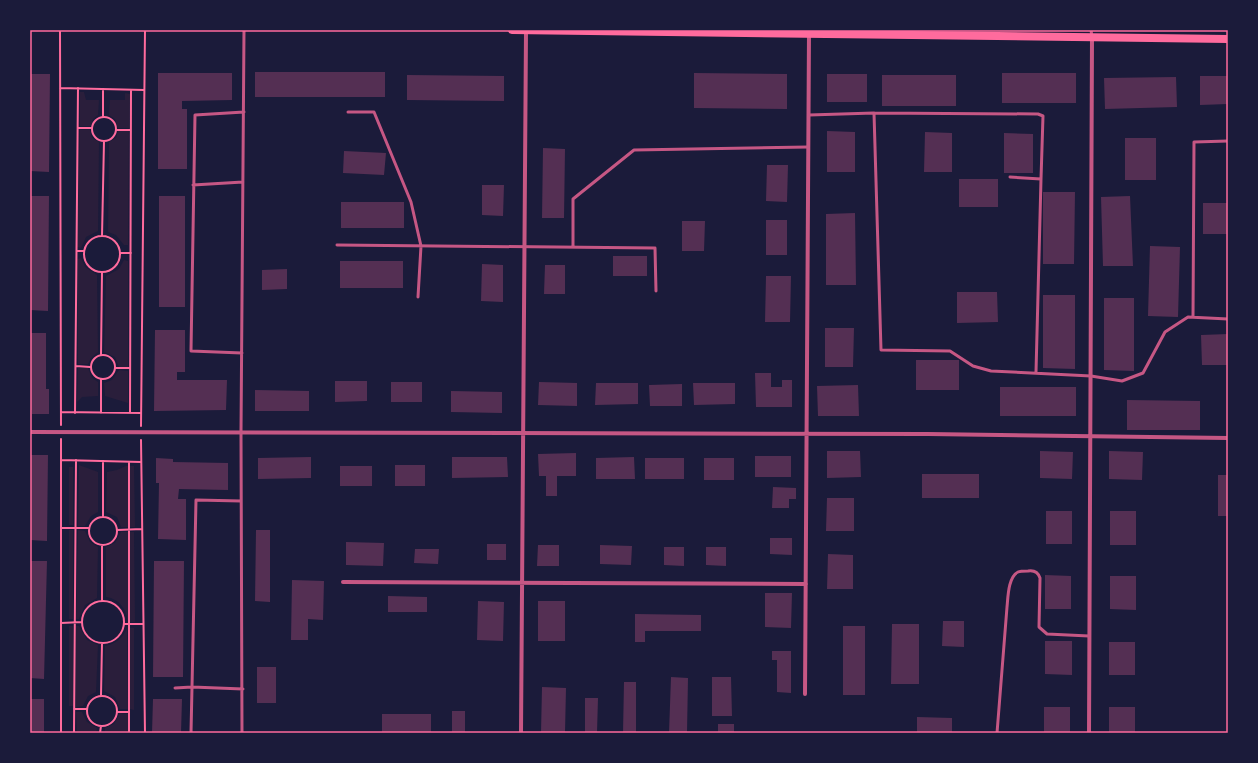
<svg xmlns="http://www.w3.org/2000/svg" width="1258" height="763" font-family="Helvetica,sans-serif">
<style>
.green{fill:#2a1e3b}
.building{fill:#542f53}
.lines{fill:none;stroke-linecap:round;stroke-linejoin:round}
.path{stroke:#ff6b9d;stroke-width:2}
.service{stroke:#c65784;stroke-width:3}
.minor{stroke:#c65784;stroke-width:4}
.secondary{stroke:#ff6b9d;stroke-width:8}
.neatline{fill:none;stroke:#ff6b9d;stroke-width:1.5}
</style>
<rect width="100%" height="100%" fill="#1b1b3a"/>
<path class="green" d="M 80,92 L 84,92 L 86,100 L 99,100 L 98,115 L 93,119 L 91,126 L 80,126 Z
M 125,93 L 130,94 L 129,128 L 118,128 L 115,119 L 109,115 L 110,100 L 125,100 Z
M 80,130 L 90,130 L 92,138 L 99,142 L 98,231 L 86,237 L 81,248 L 77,247 Z
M 118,131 L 129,131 L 128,245 L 124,245 L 116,235 L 108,232 L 109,142 L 116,138 Z
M 81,258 L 85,267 L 97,275 L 98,352 L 91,358 L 88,364 L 78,364 L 77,259 Z
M 124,260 L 128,261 L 128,367 L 119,367 L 115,357 L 104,352 L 106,276 L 119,269 Z
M 78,368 L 88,368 L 92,378 L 98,382 L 98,396 L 82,397 L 77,402 Z
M 119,370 L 128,371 L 128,403 L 105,396 L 104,383 L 112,380 Z
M 79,465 L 98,472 L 98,512 L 91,516 L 85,526 L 78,526 Z
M 126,466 L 128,466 L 128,527 L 121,527 L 117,517 L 106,512 L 107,472 L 117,470 Z
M 130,466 L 134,466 L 135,527 L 130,527 Z
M 69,467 L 73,467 L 73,525 L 69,525 Z
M 69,530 L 73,530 L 73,619 L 69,619 Z
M 78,530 L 85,531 L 90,542 L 98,547 L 97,598 L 85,605 L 79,619 L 76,619 Z
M 121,532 L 128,532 L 128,622 C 126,609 120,599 106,597 L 106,547 L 115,543 Z
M 130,532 L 134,532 L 135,622 L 130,622 Z
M 69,626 L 73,626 L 73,706 L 69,706 Z
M 76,626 L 79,626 L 87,640 L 98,645 L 96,692 L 88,696 L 83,706 L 76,707 Z
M 127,628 L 128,709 L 120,709 L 115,697 L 104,691 L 105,646 C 116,644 123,638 127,628 Z
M 130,628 L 134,628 L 134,710 L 130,709 Z
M 76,712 L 82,712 L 87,722 L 97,728 L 96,733 L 77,733 Z
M 120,713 L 128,714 L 128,733 L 105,733 L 105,728 L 114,724 Z"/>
<path class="building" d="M 255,72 L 385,72 L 385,97 L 255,97 Z
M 158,73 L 232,73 L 232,100 L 182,101 L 182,109 L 187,109 L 187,169 L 158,169 Z
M 694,73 L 787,74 L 787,109 L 694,108 Z
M 1002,73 L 1076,73 L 1076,103 L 1002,103 Z
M 30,74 L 50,74 L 49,172 L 30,171 Z
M 827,74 L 867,74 L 867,102 L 827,102 Z
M 407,75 L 504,76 L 504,101 L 407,100 Z
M 882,75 L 956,75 L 956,106 L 882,106 Z
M 1200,76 L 1228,76 L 1228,104 L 1200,105 Z
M 1176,77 L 1177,107 L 1105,109 L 1104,78 Z
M 827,131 L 855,132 L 855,172 L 827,172 Z
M 925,132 L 952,133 L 952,172 L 924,172 Z
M 1004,133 L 1033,134 L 1033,173 L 1004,173 Z
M 1125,138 L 1156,138 L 1156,180 L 1125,180 Z
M 543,148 L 565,149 L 564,218 L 542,218 Z
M 344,151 L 386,153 L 384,175 L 343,173 Z
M 767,165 L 788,165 L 787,202 L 766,201 Z
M 959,179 L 998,179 L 998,207 L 959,207 Z
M 482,185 L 504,185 L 503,216 L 482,215 Z
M 1043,192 L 1075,192 L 1074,264 L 1043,264 Z
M 30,196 L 49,196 L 48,311 L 30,310 Z
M 159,196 L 185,196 L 185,307 L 159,307 Z
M 1130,196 L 1133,266 L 1103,266 L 1101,197 Z
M 341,202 L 404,202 L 404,228 L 341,228 Z
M 1203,203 L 1228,203 L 1228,234 L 1203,234 Z
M 855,213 L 856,285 L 826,285 L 826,214 Z
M 766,220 L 787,220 L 787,255 L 766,255 Z
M 682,221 L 705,221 L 704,251 L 682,251 Z
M 1150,246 L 1180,247 L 1178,317 L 1148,316 Z
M 613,256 L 647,256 L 647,276 L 613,276 Z
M 340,261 L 403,261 L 403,288 L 340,288 Z
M 482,264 L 503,265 L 503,302 L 481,301 Z
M 545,265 L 565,265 L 565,294 L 544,294 Z
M 287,269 L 287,289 L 262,290 L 262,270 Z
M 766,276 L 791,276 L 790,322 L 765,322 Z
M 957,292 L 997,292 L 998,322 L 957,323 Z
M 1043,295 L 1075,295 L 1075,369 L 1043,368 Z
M 1104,298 L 1134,298 L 1134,371 L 1104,370 Z
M 825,328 L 854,328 L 853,367 L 825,367 Z
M 155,330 L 185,330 L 185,372 L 177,372 L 177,380 L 227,380 L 226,410 L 154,411 Z
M 30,333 L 46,333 L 46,389 L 49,389 L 49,414 L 32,414 L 32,410 L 30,410 Z
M 1228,334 L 1228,365 L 1202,365 L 1201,335 Z
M 916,360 L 959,360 L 959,390 L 916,390 Z
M 755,373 L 771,373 L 771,387 L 782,387 L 782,380 L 792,380 L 792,407 L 756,407 Z
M 335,381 L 367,381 L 367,401 L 335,402 Z
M 391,382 L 422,382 L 422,402 L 391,402 Z
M 539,382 L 577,383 L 577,406 L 538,405 Z
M 596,383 L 638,383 L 638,404 L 595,405 Z
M 693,383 L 735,383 L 735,404 L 694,405 Z
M 682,384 L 682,406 L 650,406 L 649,385 Z
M 858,385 L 859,416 L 818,416 L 817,386 Z
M 1000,387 L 1076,387 L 1076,416 L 1000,416 Z
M 255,390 L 309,391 L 309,411 L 255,411 Z
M 451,391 L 502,392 L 502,413 L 451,412 Z
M 1127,400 L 1200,401 L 1200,430 L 1127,430 Z
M 827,451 L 860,451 L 861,477 L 827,478 Z
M 1040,451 L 1073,452 L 1072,479 L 1040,478 Z
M 1109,451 L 1143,452 L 1142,480 L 1109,479 Z
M 576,453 L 576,476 L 557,476 L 557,496 L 546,496 L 546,476 L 539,476 L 538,454 Z
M 30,455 L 48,455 L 47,541 L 30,540 Z
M 755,456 L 791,456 L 791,477 L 755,477 Z
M 311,457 L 311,478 L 258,479 L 258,458 Z
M 452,457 L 507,457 L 508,477 L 452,478 Z
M 634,457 L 635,479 L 596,479 L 596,458 Z
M 156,458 L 173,459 L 173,462 L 228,463 L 228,490 L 179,489 L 178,499 L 186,499 L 186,540 L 158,539 L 159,483 L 156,483 Z
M 645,458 L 684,458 L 684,479 L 645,479 Z
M 704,458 L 734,458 L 734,480 L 704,480 Z
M 395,465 L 425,465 L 425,486 L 395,486 Z
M 340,466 L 372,466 L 372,486 L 340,486 Z
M 922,474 L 979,474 L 979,498 L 922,498 Z
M 1218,475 L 1228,475 L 1228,516 L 1218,516 Z
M 773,487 L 796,488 L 796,499 L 789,499 L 789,508 L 772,508 Z
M 827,498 L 854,498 L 854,531 L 826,531 Z
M 1046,511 L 1072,511 L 1072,544 L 1046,544 Z
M 1110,511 L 1136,511 L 1136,545 L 1110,545 Z
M 256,530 L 270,530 L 270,602 L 255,601 Z
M 770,538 L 792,538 L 792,555 L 770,554 Z
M 346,542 L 384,543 L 383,566 L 346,565 Z
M 487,544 L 506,544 L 506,560 L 487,560 Z
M 538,545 L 559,545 L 559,566 L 537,566 Z
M 600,545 L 632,546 L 631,565 L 600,564 Z
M 664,547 L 684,547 L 684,566 L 664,565 Z
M 706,547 L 726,547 L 726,566 L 706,565 Z
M 415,549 L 439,549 L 438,564 L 414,563 Z
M 828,554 L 853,555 L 853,589 L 827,589 Z
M 30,561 L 47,561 L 44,679 L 30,678 Z
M 154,561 L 184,561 L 183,677 L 153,677 Z
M 1045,575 L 1071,576 L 1071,609 L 1045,609 Z
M 1110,576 L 1136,576 L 1136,610 L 1110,609 Z
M 292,580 L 324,581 L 323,620 L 308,619 L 308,640 L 291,640 Z
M 765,593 L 792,593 L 791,628 L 765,627 Z
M 388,596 L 427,597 L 427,612 L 388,612 Z
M 478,601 L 504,602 L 503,641 L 477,640 Z
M 538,601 L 565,601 L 565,641 L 538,641 Z
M 635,614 L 701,615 L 701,631 L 645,631 L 645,642 L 635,642 Z
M 943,621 L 964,621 L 964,647 L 942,646 Z
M 892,624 L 919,624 L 919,684 L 891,684 Z
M 843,626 L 865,626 L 865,695 L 843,695 Z
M 1045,641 L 1072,641 L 1072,675 L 1045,674 Z
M 1109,642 L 1135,642 L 1135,675 L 1109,675 Z
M 772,651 L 791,651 L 791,693 L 777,692 L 777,660 L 772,660 Z
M 257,667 L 276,667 L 276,703 L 257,703 Z
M 671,677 L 688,678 L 687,733 L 669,733 Z
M 712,677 L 731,677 L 732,716 L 712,716 Z
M 624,682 L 636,682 L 636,733 L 623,733 Z
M 542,687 L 566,688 L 565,733 L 541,733 Z
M 585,698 L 598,698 L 597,733 L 585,733 Z
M 30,699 L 44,699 L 44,733 L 30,733 Z
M 153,699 L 182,699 L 181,733 L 152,733 Z
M 1044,707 L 1070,707 L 1070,733 L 1044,733 Z
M 1109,707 L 1135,707 L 1135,733 L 1109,733 Z
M 452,711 L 465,711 L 465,733 L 452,733 Z
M 382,714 L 431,714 L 431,733 L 382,733 Z
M 917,717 L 952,718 L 952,733 L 917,733 Z
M 718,724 L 734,724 L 734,733 L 718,733 Z"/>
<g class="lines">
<path class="path" d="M 60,30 L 61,425
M 60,88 L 144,90
M 103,116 L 103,90
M92 129a12 12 0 1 1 24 0a12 12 0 1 1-24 0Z
M 78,128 L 92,128
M 116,130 L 131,130
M84 254a18 18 0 1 1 36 0a18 18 0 1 1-36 0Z
M 102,236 L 104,141
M 77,251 L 84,251
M 120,253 L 131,253
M91 367a12 12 0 1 1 24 0a12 12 0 1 1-24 0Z
M 101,355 L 102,272
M 76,366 L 90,367
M 115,368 L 130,368
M 101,379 L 101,413
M 61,412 L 141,413
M 75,413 L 78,88
M 130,413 L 131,90
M 141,426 L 145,30
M 61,439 L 61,733
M 141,440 L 145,733
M 61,460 L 141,462
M 129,462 L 129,733
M89 531a14 14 0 1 1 28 0a14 14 0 1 1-28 0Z
M 103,517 L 103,461
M 61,528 L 89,528
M 117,530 L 142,529
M82 622a21 21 0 1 1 42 0a21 21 0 1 1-42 0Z
M 102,601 L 102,545
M 61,623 L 82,622
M 124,624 L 143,624
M 101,695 L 102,643
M87 711a15 15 0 1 1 30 0a15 15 0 1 1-30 0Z
M 74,709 L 87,709
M 117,712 L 129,712
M 74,733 L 76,460
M 100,733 L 101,726"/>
<path class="service" d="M 1091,30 L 1092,37
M 348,112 L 374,112 L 411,202 L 421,246 L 418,297
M 874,113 L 881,350 L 950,351 L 973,366 L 991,371 L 1091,376 L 1122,381 L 1143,373 L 1165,332 L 1188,317 L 1228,319
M 809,115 L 874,113 L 1038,114 L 1043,116 L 1041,179
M 1010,177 L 1041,179 L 1036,372
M 193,185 L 243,182
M 337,245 L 655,248 L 656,291
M 573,247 L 573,199 L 634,150 L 808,147
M 1193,317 L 1194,142 L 1228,141
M 242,353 L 191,351 L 195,115 L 244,112
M 241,501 L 196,500 L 192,687 L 243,689
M 175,688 L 192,687 L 191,733
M 242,733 L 241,433 L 244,30
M 997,733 L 1007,607 C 1008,598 1008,577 1018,572 C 1020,571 1025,571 1028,571 C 1034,570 1038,572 1040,578 L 1039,627 L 1047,634 L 1089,636"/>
<path class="minor" d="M 30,432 L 928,434 L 1228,438
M 343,582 L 806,584
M 805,694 L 809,33
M 521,733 L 526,31
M 1089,733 L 1092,37"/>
<path class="secondary" d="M 512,30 L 1228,39"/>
</g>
<rect width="1258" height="763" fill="none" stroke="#1b1b3a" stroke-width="62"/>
<rect x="31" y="31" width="1196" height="701" class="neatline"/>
</svg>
